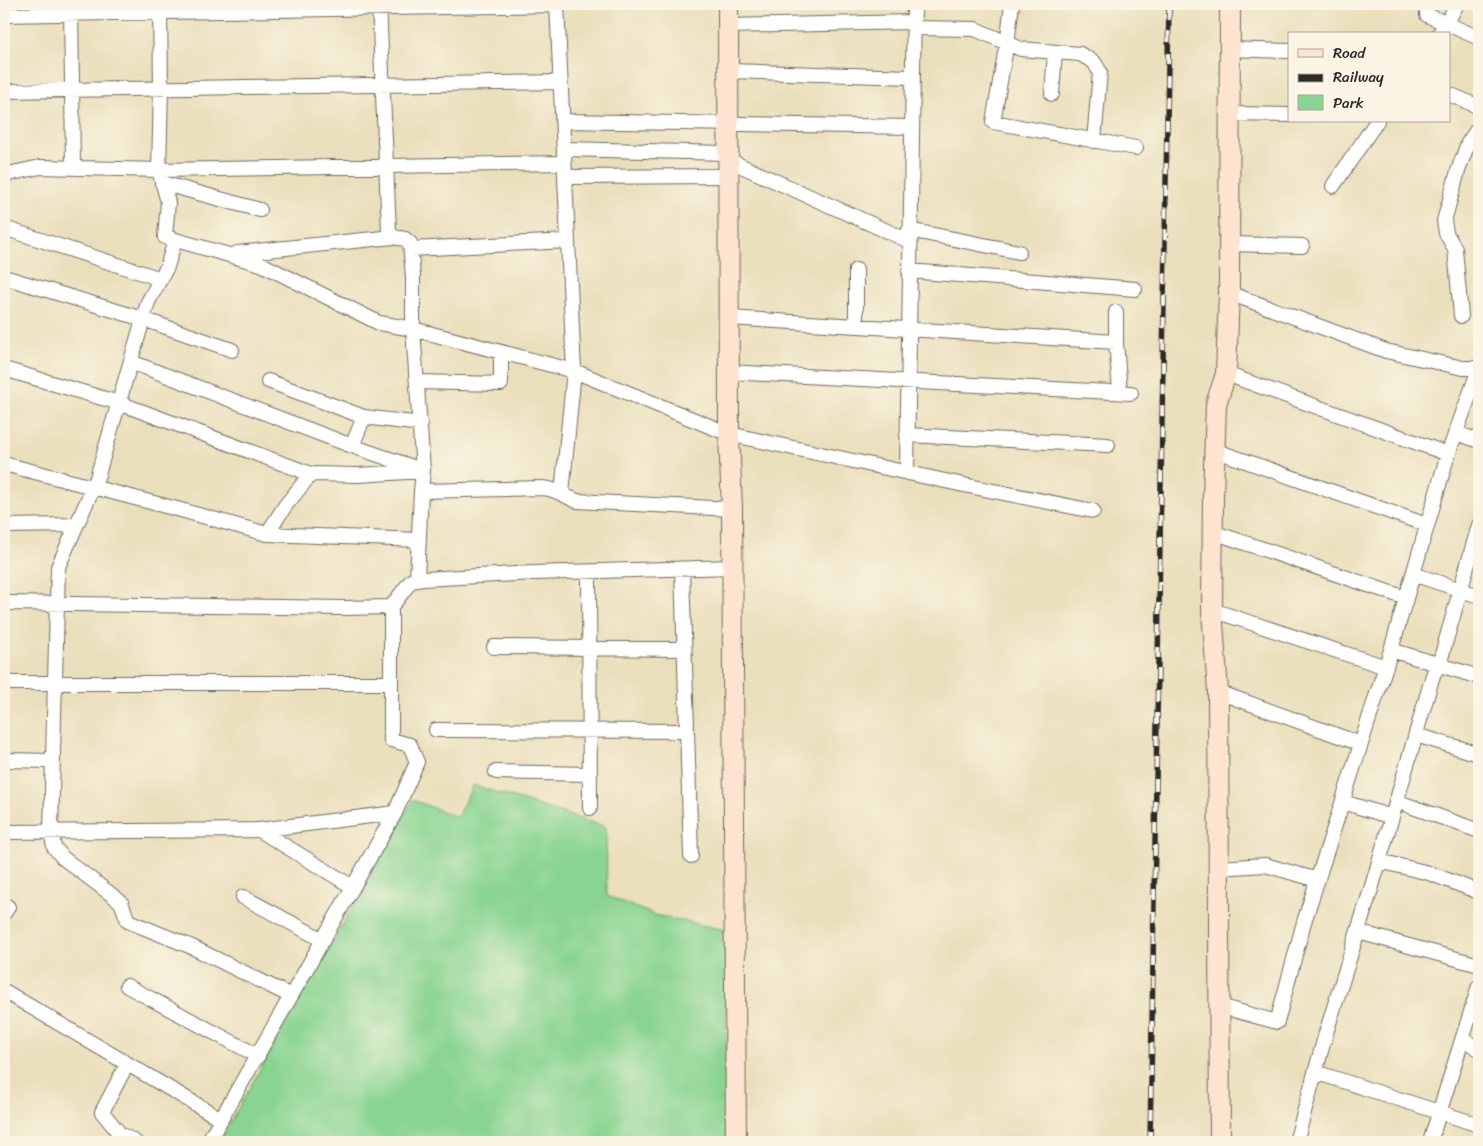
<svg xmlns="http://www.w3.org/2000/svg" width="1483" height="1146" font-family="Sriracha,sans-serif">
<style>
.green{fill:#89d491;stroke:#5a805e}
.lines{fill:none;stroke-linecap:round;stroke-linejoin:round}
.street-casing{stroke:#6e6a5e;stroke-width:16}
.secondary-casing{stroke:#6e6a5e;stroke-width:22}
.street{stroke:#fff;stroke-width:14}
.secondary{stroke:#fde4d0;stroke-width:20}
.rail-casing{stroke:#2b2b2b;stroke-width:5.5}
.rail{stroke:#fcf5e5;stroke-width:4;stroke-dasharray:11;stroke-linecap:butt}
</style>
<rect width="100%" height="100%" fill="#fcf5e5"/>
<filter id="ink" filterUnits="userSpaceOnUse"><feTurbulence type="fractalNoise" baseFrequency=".02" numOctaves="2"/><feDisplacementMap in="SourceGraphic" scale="10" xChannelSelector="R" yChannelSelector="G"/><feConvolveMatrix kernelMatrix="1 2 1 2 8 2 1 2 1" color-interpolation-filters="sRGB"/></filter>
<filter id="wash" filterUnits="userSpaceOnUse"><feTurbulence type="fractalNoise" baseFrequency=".0096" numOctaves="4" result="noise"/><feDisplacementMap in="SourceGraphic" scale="20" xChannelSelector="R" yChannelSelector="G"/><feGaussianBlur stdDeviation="1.12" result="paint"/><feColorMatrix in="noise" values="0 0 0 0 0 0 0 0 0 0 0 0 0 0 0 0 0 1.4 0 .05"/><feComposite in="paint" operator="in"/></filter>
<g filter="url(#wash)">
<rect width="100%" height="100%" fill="#eadfbc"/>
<path class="green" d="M 473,785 L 606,827 L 607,896 L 655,915 L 726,930 L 726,1142 L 219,1142 L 413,800 L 457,817 Z"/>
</g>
<g filter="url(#ink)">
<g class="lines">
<defs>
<path id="street" d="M 71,4 L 73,168
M 160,4 L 161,89 L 159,170 L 168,202 L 165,237 L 261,264 L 379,323 L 413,329 L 574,371 L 729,434 L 959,484 L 1093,511
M 379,4 L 389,231 L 393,237 L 405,239 L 410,243 L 413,277 L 413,329 L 423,471 L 421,491 L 417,580
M 557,4 L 574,371 L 562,493
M 1012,4 L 1008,36 L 993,122 L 1136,148
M 1427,4 L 1427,15 L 1479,38
M 4,15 L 557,5
M 728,26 L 913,22
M 913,28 L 975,29 L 1021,49 L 1080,54 L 1094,62 L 1100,72 L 1094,141
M 1439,34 L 1447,23 L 1457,4
M 1229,49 L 1289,51
M 728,71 L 912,77
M 4,91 L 560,82
M 1052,94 L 1055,52
M 1449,94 L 1479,107
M 1229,114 L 1289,115
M 562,121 L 911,127
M 564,149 L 728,153
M 728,160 L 909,241
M 4,175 L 40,167 L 159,170 L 564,163
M 565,177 L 728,176
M 162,183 L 260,210
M 1333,186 L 1377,121
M 4,228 L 161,279
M 909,230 L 1019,252
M 175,240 L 167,267 L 148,302 L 96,481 L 58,567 L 51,831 L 54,847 L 63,858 L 121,902 L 128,921 L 192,947 L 291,996
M 1229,244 L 1302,246
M 411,249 L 568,241
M 237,253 L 393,237
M 856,270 L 856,325
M 909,271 L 1135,289
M 4,277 L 143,319 L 232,350
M 1229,293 L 1386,351 L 1463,368 L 1479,368
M 1116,312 L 1116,342 L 1120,392
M 1461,316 L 1455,249 L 1446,233 L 1444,221 L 1458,171 L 1468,143 L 1479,127
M 728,318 L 1116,342
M 131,362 L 352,446 L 416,468
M 4,369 L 119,403 L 311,474 L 358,475 L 423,471
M 728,372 L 1131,393
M 1226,374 L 1448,454
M 268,381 L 364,417 L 421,424
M 418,382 L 501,384 L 501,352
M 1456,433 L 1479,441
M 907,435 L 1108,445
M 352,446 L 364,417
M 1214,450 L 1427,525
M 4,464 L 177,509 L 267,534 L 419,540
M 907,473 L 914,4
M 421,491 L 542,488 C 558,489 563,496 577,501 L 732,509
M 4,526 L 75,525
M 1213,532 L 1406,598
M 267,534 L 285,506 L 311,474
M 682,569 L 691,856
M 589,572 L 590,808
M 1413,574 L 1479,596
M 4,603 L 344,608 L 391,607
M 1212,610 L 1386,667
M 494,647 L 684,649
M 1391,650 L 1479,677
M 4,683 L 390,683
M 1218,692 L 1361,744
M 436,730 L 687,731
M 1416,735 L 1479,754
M 4,760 L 53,761
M 496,772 L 590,774
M 1396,801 L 1479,831
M 1343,802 L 1392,817
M 259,830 L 353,887
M 4,832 L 259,830 L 395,813
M 1379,861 L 1429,873 L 1479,892
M 1219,868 L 1265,865 L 1318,880
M 243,897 L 323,940
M 4,904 L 8,907 L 4,913
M 1358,932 L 1479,965
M 127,986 L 258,1056
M 4,991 L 221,1119
M 1219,1006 L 1277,1022 L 1304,922 L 1391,650 L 1448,454 L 1479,369
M 1463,1039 L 1479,1049
M 127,1064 L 102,1112 L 120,1134 L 135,1142
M 1315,1072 L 1479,1125
M 208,1142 L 395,813 L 417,762 L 410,745 L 391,740 L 391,607 L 411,581 L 423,579 L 534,573 L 733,567
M 1296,1142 L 1326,1033 L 1372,886 L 1433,675 L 1439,665 L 1479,525
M 1430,1142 L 1479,986"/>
<path id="secondary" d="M 728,4 L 729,434 L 732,509 L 736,1142
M 1220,1142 L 1218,692 L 1212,610 L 1213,497 L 1216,404 L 1226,374 L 1229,293 L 1230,4"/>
</defs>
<use href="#street" class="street-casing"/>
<use href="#secondary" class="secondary-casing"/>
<use href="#street" class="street"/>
<use href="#secondary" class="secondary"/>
<defs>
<path id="rail" d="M 1150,1142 L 1169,4"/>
</defs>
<use href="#rail" class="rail-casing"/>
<use href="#rail" class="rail"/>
</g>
</g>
<rect width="1483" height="1146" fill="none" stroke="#fcf5e5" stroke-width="20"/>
<rect x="1288" y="32" width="162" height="90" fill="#fcf5e5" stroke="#a8a49b"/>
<rect x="1298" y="49" width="25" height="8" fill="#fde4d0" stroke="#a8a49b"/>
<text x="1333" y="58" font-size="15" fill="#2b2b2b">Road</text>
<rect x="1298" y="74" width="25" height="8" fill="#2b2b2b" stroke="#a8a49b"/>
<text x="1333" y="82" font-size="15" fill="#2b2b2b">Railway</text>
<rect x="1298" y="95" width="25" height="15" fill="#89d491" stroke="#a8a49b"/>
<text x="1333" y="108" font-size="15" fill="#2b2b2b">Park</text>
</svg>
